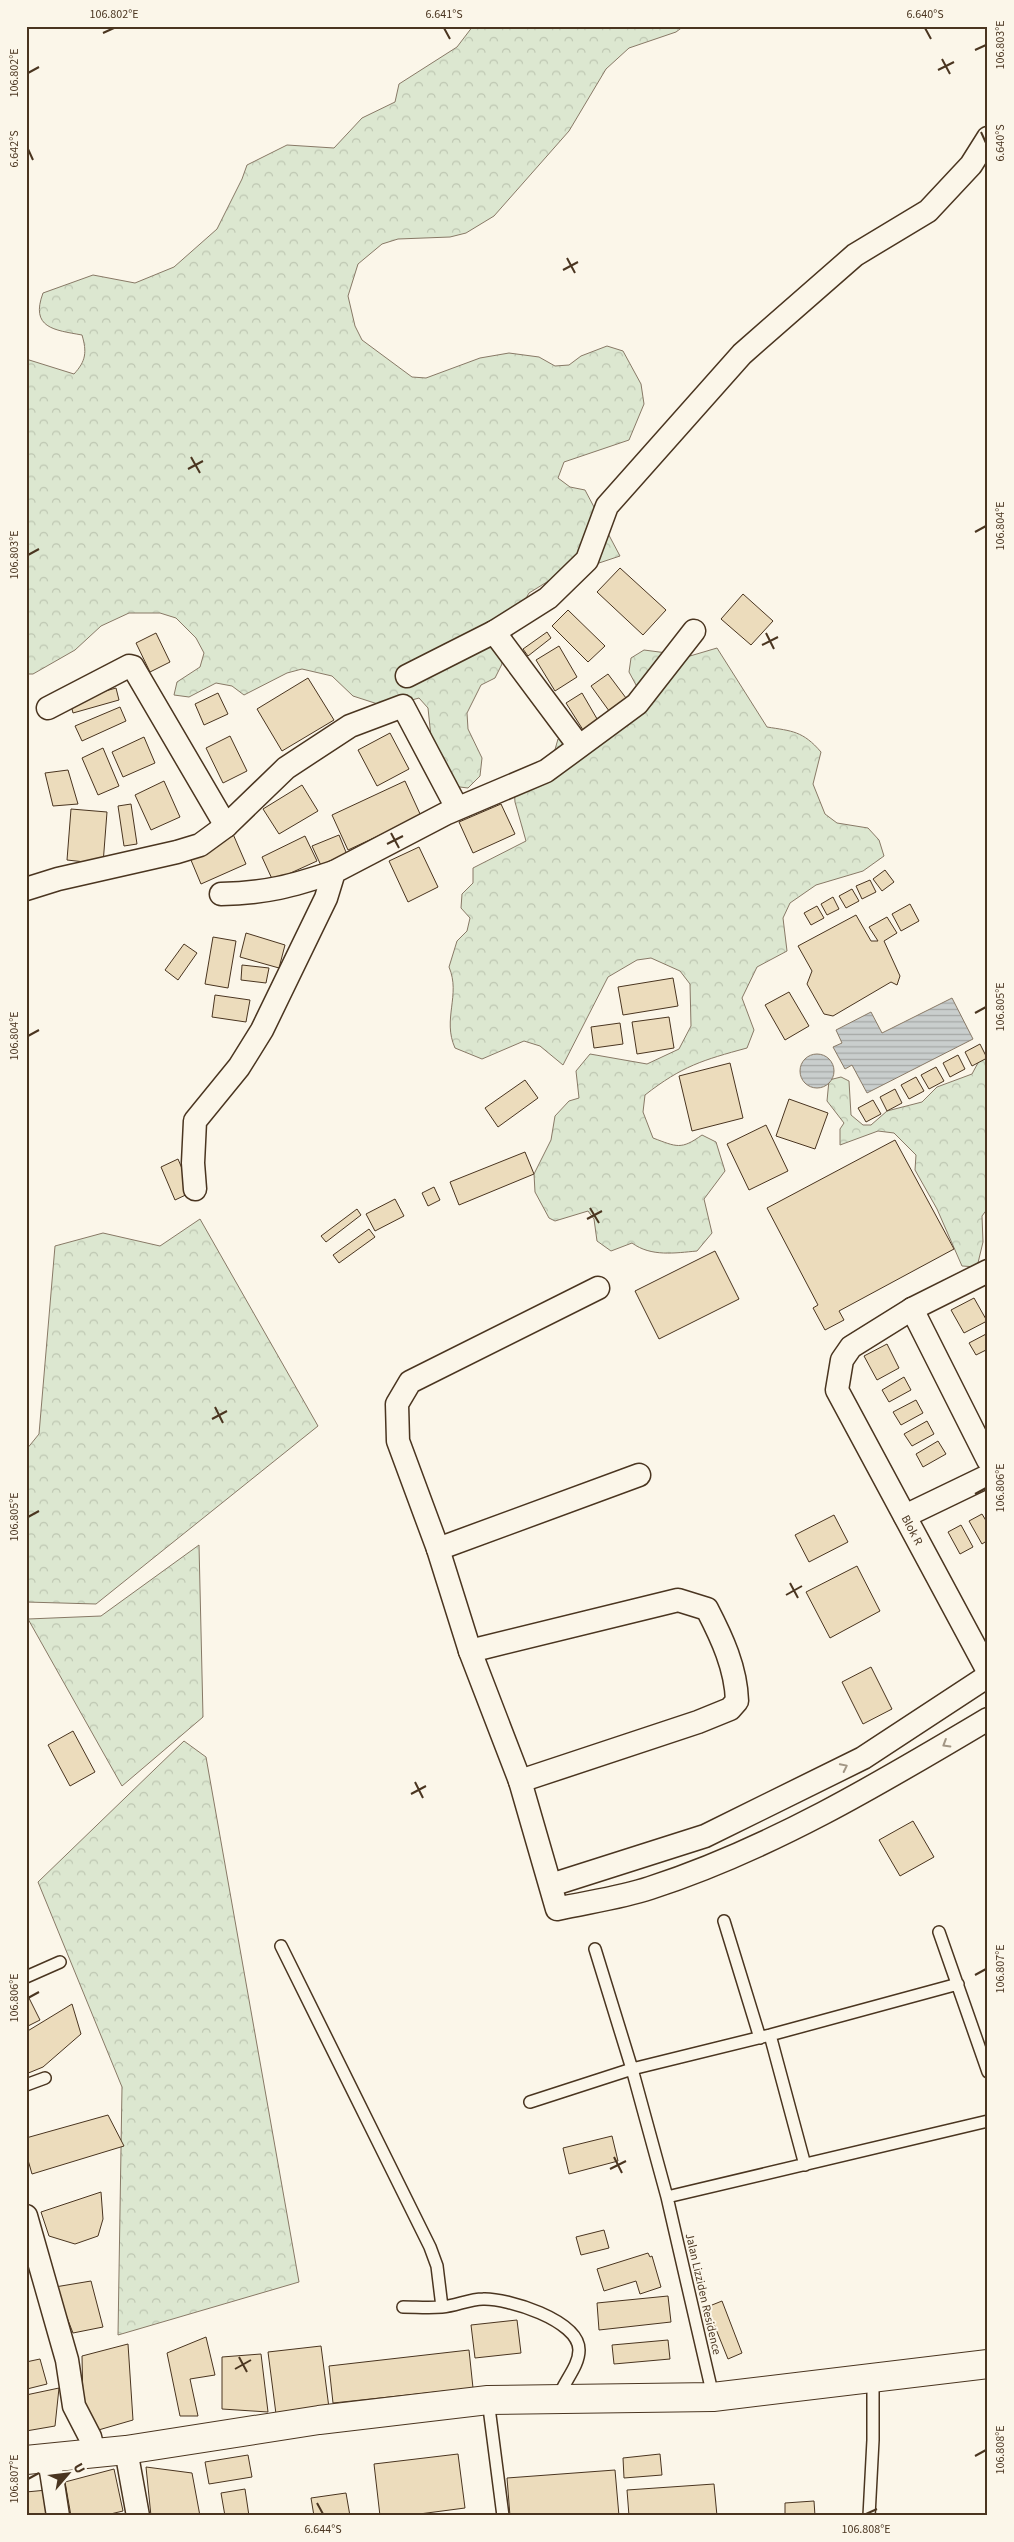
<svg xmlns="http://www.w3.org/2000/svg" width="1014" height="2542" font-family="'Source Sans 3',sans-serif">
<style>
.forest{fill:url(#forest-crowns);stroke:#887966}
.water{fill:url(#water-rules);stroke:#887966}
.building{fill:#ecdcbc;stroke:#4a3520}
.lines{fill:none;stroke-linecap:round;stroke-linejoin:round}
.service-casing{stroke:#4a3520;stroke-width:14}
.minor-casing{stroke:#4a3520;stroke-width:25}
.secondary-casing{stroke:#4a3520;stroke-width:30}
.service{stroke:#fbf6e9;stroke-width:11}
.minor{stroke:#fbf6e9;stroke-width:22}
.secondary{stroke:#fbf6e9;stroke-width:28}
.oneway{stroke:#a29684}
.ticks{fill:none;stroke:#4a3520;stroke-width:2}
.labels{text-anchor:middle;dominant-baseline:central;stroke-width:4;stroke-linejoin:round;paint-order:stroke}
.street-label{font-size:12px;fill:#4a3520;stroke:#fbf6e9}
.neatline{fill:none;stroke:#4a3520;stroke-width:2}
.ticks-label{font-size:12px;text-anchor:middle;fill:#4a3520}
</style>
<defs>
<pattern id="forest-crowns" width="20" height="18" patternUnits="userSpaceOnUse" patternTransform="scale(1.25)"><rect width="20" height="18" fill="#dce7d0"/><path d="M2 6a3 3 0 1 1 6 0M12 15a3 3 0 1 1 6 0" fill="none" stroke="#bec7b2"/></pattern>
<pattern id="water-rules" width="6" height="5" patternUnits="userSpaceOnUse" patternTransform="scale(1.25)"><rect width="6" height="5" fill="#c9cecd"/><path d="M0 2.5h6" fill="none" stroke="#a5a8a6"/></pattern>
</defs>
<rect width="100%" height="100%" fill="#fbf6e9"/>
<path class="forest" d="M 473,26 L 684,26 L 676,32 L 629,48 L 606,69 L 569,131 L 494,216 L 466,233 L 450,237 L 398,239 L 382,244 L 358,264 L 348,296 L 355,326 L 362,340 L 412,377 L 426,378 L 480,358 L 509,353 L 539,357 L 555,366 L 569,365 L 581,356 L 607,346 L 623,351 L 641,384 L 644,404 L 629,440 L 564,462 L 558,478 L 570,487 L 585,490 L 620,556 L 584,568 L 568,569 L 529,593 L 513,621 L 512,637 L 499,646 L 502,664 L 495,678 L 481,685 L 467,713 L 468,729 L 482,758 L 480,776 L 468,788 L 452,786 L 431,737 L 428,708 L 419,698 L 387,707 L 353,696 L 332,676 L 302,669 L 287,673 L 244,695 L 232,686 L 216,683 L 189,697 L 174,695 L 177,682 L 200,667 L 204,653 L 196,638 L 176,618 L 160,613 L 129,613 L 101,626 L 75,650 L 33,674 L 26,674 L 26,359 L 74,374 C 86,361 87,352 82,335 C 54,330 30,328 43,293 L 93,275 L 135,283 L 174,267 L 217,229 L 242,179 L 247,165 L 287,145 L 334,148 L 362,118 L 395,102 L 399,84 L 457,47 Z
M 717,648 L 767,727 C 792,731 803,731 821,752 L 813,784 L 825,814 L 837,823 L 868,828 L 879,840 L 884,856 L 863,871 L 816,885 L 790,903 L 783,918 L 787,951 L 757,967 L 742,998 L 754,1030 L 747,1048 C 703,1060 682,1066 645,1095 L 643,1112 L 653,1138 C 677,1147 681,1150 702,1135 L 716,1142 L 725,1171 L 704,1199 L 712,1233 L 697,1251 C 675,1253 651,1257 632,1243 L 611,1251 L 597,1241 L 594,1219 L 588,1211 L 555,1221 L 549,1218 L 535,1192 L 534,1174 L 551,1140 L 555,1116 L 569,1101 L 579,1098 L 576,1071 L 590,1054 L 647,1064 L 679,1049 L 691,1026 L 690,984 L 680,971 L 651,958 L 637,960 L 608,977 L 563,1065 L 540,1046 L 524,1041 L 482,1059 L 455,1048 C 442,1019 461,995 449,967 L 457,941 L 467,931 L 470,918 L 461,908 L 462,894 L 473,883 L 473,868 L 526,841 L 515,802 L 514,788 L 554,753 L 558,739 L 585,733 L 642,696 L 629,672 L 631,658 L 644,650 L 690,656 Z
M 988,1057 L 988,1208 L 982,1216 L 983,1242 L 977,1267 L 962,1266 L 937,1209 L 915,1170 L 916,1155 L 894,1133 L 878,1131 L 840,1145 L 840,1129 L 844,1123 L 827,1101 L 829,1080 L 841,1077 L 849,1081 L 851,1115 L 863,1125 L 871,1125 L 887,1111 L 922,1102 L 937,1087 L 972,1074 L 980,1059 Z
M 200,1219 L 318,1426 L 96,1604 L 26,1602 L 26,1450 L 39,1434 L 55,1246 L 103,1233 L 160,1246 Z
M 199,1545 L 203,1717 L 122,1786 L 28,1619 L 101,1616 Z
M 184,1741 L 206,1757 L 299,2282 L 118,2335 L 122,2087 L 38,1882 Z"/>
<path class="water" d="M 952,998 L 973,1039 L 867,1093 L 852,1065 L 845,1069 L 833,1047 L 842,1043 L 836,1030 L 871,1012 L 882,1033 Z
M800 1071a17 17 0 1 1 34 0a17 17 0 1 1-34 0Z"/>
<path class="building" d="M 620,568 L 666,610 L 643,635 L 597,592 Z
M 743,594 L 773,621 L 751,645 L 721,619 Z
M 568,610 L 605,646 L 588,662 L 552,626 Z
M 547,632 L 551,638 L 528,656 L 523,649 Z
M 156,633 L 170,662 L 150,672 L 136,643 Z
M 559,646 L 577,677 L 555,691 L 536,660 Z
M 608,674 L 629,702 L 612,715 L 591,686 Z
M 308,678 L 334,720 L 282,751 L 257,709 Z
M 116,688 L 119,700 L 73,713 L 70,701 Z
M 218,693 L 228,714 L 204,725 L 195,704 Z
M 582,693 L 600,724 L 585,733 L 566,703 Z
M 120,707 L 126,721 L 82,741 L 75,726 Z
M 390,733 L 409,769 L 377,786 L 358,750 Z
M 230,736 L 247,771 L 223,783 L 206,748 Z
M 144,737 L 155,763 L 123,777 L 112,752 Z
M 103,748 L 119,786 L 98,795 L 82,758 Z
M 68,770 L 78,804 L 53,806 L 45,773 Z
M 164,781 L 180,817 L 151,830 L 135,795 Z
M 405,781 L 421,816 L 348,850 L 332,815 Z
M 302,785 L 318,811 L 279,834 L 263,809 Z
M 131,804 L 137,844 L 124,846 L 118,806 Z
M 501,804 L 515,834 L 473,853 L 459,822 Z
M 71,809 L 107,812 L 103,864 L 67,860 Z
M 233,834 L 246,864 L 201,884 L 188,853 Z
M 339,835 L 350,862 L 324,872 L 312,846 Z
M 305,836 L 317,861 L 273,881 L 262,857 Z
M 419,847 L 438,887 L 408,902 L 389,861 Z
M 885,870 L 894,882 L 882,891 L 873,879 Z
M 870,880 L 876,892 L 862,899 L 856,886 Z
M 852,889 L 859,901 L 846,908 L 839,896 Z
M 833,897 L 839,909 L 827,915 L 821,904 Z
M 910,904 L 919,921 L 901,931 L 892,914 Z
M 817,906 L 824,918 L 811,925 L 804,913 Z
M 856,915 L 871,941 L 878,941 L 869,927 L 887,917 L 897,933 L 884,941 L 900,976 L 897,985 L 891,982 L 833,1016 L 824,1014 L 807,984 L 812,971 L 798,946 Z
M 246,933 L 285,945 L 279,968 L 240,957 Z
M 213,937 L 236,941 L 228,988 L 205,984 Z
M 184,944 L 197,953 L 178,980 L 165,970 Z
M 242,965 L 269,968 L 266,983 L 241,980 Z
M 673,978 L 678,1006 L 623,1015 L 618,987 Z
M 789,992 L 809,1026 L 785,1040 L 765,1005 Z
M 215,995 L 250,1000 L 246,1022 L 212,1017 Z
M 669,1017 L 674,1048 L 637,1054 L 632,1022 Z
M 620,1023 L 623,1044 L 594,1048 L 591,1027 Z
M 980,1044 L 987,1058 L 972,1066 L 965,1052 Z
M 958,1055 L 965,1069 L 950,1077 L 943,1063 Z
M 730,1063 L 743,1118 L 692,1131 L 679,1076 Z
M 936,1067 L 944,1081 L 929,1089 L 921,1075 Z
M 916,1077 L 924,1091 L 909,1099 L 901,1085 Z
M 525,1080 L 538,1098 L 498,1127 L 485,1108 Z
M 895,1089 L 902,1103 L 887,1111 L 880,1097 Z
M 789,1099 L 828,1113 L 815,1149 L 776,1136 Z
M 873,1100 L 881,1114 L 866,1122 L 858,1108 Z
M 766,1125 L 788,1171 L 749,1190 L 727,1144 Z
M 895,1140 L 954,1249 L 839,1311 L 844,1320 L 825,1330 L 813,1308 L 818,1305 L 767,1208 Z
M 525,1152 L 534,1174 L 459,1205 L 450,1182 Z
M 178,1159 L 192,1192 L 175,1200 L 161,1167 Z
M 434,1187 L 440,1200 L 428,1206 L 422,1193 Z
M 395,1199 L 404,1216 L 375,1231 L 366,1214 Z
M 357,1209 L 361,1215 L 326,1242 L 321,1236 Z
M 369,1229 L 375,1237 L 339,1263 L 333,1255 Z
M 715,1251 L 739,1299 L 659,1339 L 635,1291 Z
M 974,1298 L 987,1321 L 964,1333 L 951,1310 Z
M 988,1333 L 988,1349 L 976,1355 L 969,1343 Z
M 887,1344 L 899,1368 L 877,1380 L 864,1356 Z
M 904,1377 L 911,1390 L 889,1402 L 882,1390 Z
M 916,1400 L 923,1413 L 901,1425 L 893,1412 Z
M 927,1421 L 934,1434 L 912,1446 L 904,1434 Z
M 938,1441 L 946,1454 L 923,1467 L 916,1454 Z
M 982,1514 L 988,1524 L 988,1540 L 982,1544 L 969,1521 Z
M 834,1515 L 848,1542 L 809,1562 L 795,1535 Z
M 961,1525 L 973,1547 L 960,1554 L 948,1532 Z
M 857,1566 L 880,1611 L 830,1638 L 806,1592 Z
M 871,1667 L 892,1709 L 863,1724 L 842,1682 Z
M 73,1731 L 95,1772 L 70,1786 L 48,1745 Z
M 913,1821 L 934,1857 L 900,1876 L 879,1840 Z
M 26,1992 L 40,2020 L 26,2027 Z
M 72,2004 L 81,2034 L 43,2067 L 26,2074 L 26,2032 Z
M 108,2115 L 124,2146 L 32,2174 L 26,2153 L 26,2138 Z
M 612,2136 L 618,2161 L 569,2174 L 563,2148 Z
M 101,2192 L 103,2219 L 98,2236 L 75,2244 L 49,2236 L 41,2212 Z
M 604,2230 L 609,2248 L 581,2255 L 576,2237 Z
M 648,2253 L 650,2257 L 652,2256 L 661,2287 L 640,2294 L 636,2281 L 604,2291 L 597,2269 Z
M 91,2281 L 103,2327 L 73,2333 L 55,2287 Z
M 668,2296 L 671,2322 L 599,2330 L 597,2303 Z
M 722,2301 L 742,2353 L 728,2359 L 707,2307 Z
M 517,2320 L 521,2353 L 475,2358 L 471,2325 Z
M 206,2337 L 215,2375 L 190,2379 L 198,2416 L 180,2416 L 167,2353 Z
M 668,2340 L 670,2359 L 614,2364 L 612,2345 Z
M 128,2344 L 133,2420 L 95,2431 L 83,2404 L 82,2356 Z
M 321,2346 L 329,2408 L 276,2414 L 268,2352 Z
M 469,2350 L 473,2388 L 333,2403 L 329,2366 Z
M 261,2354 L 268,2412 L 222,2409 L 222,2357 Z
M 40,2359 L 47,2384 L 27,2389 L 26,2362 Z
M 59,2388 L 55,2426 L 26,2431 L 26,2395 Z
M 458,2454 L 465,2508 L 404,2516 L 380,2516 L 374,2464 Z
M 660,2454 L 662,2475 L 624,2478 L 623,2458 Z
M 248,2455 L 252,2477 L 209,2484 L 205,2462 Z
M 146,2467 L 192,2473 L 200,2516 L 151,2516 Z
M 114,2469 L 123,2511 L 102,2516 L 71,2516 L 65,2482 Z
M 615,2470 L 619,2516 L 510,2516 L 507,2478 Z
M 714,2484 L 717,2516 L 629,2516 L 627,2490 Z
M 245,2489 L 249,2516 L 225,2516 L 221,2493 Z
M 47,2490 L 48,2516 L 26,2516 L 26,2492 Z
M 346,2493 L 350,2516 L 314,2516 L 311,2498 Z
M 814,2501 L 815,2516 L 785,2516 L 785,2503 Z"/>
<g class="lines">
<defs>
<path id="service" d="M 724,1921 L 760,2038
M 939,1932 L 988,2072
M 281,1946 L 430,2247 L 437,2266 L 442,2307
M 595,1949 L 632,2069 L 667,2197 L 713,2396
M 26,1977 L 60,1962
M 770,2035 L 805,2165
M 26,2085 L 45,2078
M 530,2102 L 632,2069 L 770,2035 L 958,1984
M 667,2197 L 988,2121
M 403,2307 C 416,2307 429,2308 442,2307 C 456,2306 469,2299 483,2299 C 507,2298 579,2320 579,2350 C 579,2367 563,2382 558,2399
M 488,2400 L 503,2516
M 869,2516 L 873,2440 L 873,2378"/>
<g id="minor">
<path d="M 494,632 L 579,746"/>
<path d="M 407,676 L 494,632 L 548,598 L 587,560 L 607,506 L 742,354 L 855,255 L 928,211 L 971,165 L 988,138"/>
<path d="M 48,708 L 129,666 L 133,667 L 226,826 L 286,768 L 350,726 L 403,706 L 457,808"/>
<path d="M 26,889 L 58,879 L 177,852 L 200,845 L 226,826"/>
<path d="M 221,894 C 267,893 292,886 334,872"/>
<path d="M 195,1189 L 193,1163 L 195,1121 L 239,1067 L 262,1030 L 326,898 L 334,872 L 447,813 L 546,771 L 637,704 L 694,631"/>
<path id="s1" d="M 988,1271 L 912,1309 L 851,1347 L 842,1360 L 837,1390 L 988,1671"/>
<path d="M 598,1288 L 410,1382 L 397,1404 L 398,1441 L 438,1549 L 470,1651 L 520,1781 L 557,1909 C 588,1902 620,1898 650,1888 C 770,1849 879,1784 988,1719"/>
<path d="M 912,1309 L 988,1460"/>
<path d="M 905,1516 L 988,1476"/>
<path d="M 438,1549 L 639,1475"/>
<path d="M 470,1651 L 678,1600 L 707,1609 C 722,1638 736,1668 737,1701 L 730,1709 L 698,1722 L 520,1781"/>
<path d="M 551,1885 L 705,1836 L 863,1758 L 988,1676"/>
<path d="M 26,2216 L 67,2360 L 74,2406 L 90,2437 L 94,2453"/>
<path d="M 126,2450 L 138,2516"/>
<path d="M 49,2458 L 58,2516"/>
</g>
<path id="secondary" d="M 26,2460 L 126,2450 L 319,2420 L 488,2400 L 713,2397 L 988,2364"/>
</defs>
<use href="#service" class="service-casing"/>
<use href="#minor" class="minor-casing"/>
<use href="#secondary" class="secondary-casing"/>
<use href="#service" class="service"/>
<use href="#minor" class="minor"/>
<use href="#secondary" class="secondary"/>
</g>
<defs><path id="oneway-chevron" d="M-2-3.5L2.5 0L-2 3.5" fill="none" stroke-width="1.6" stroke-linecap="round" stroke-linejoin="round" transform="scale(1.25)"/></defs>
<g class="oneway">
<use href="#oneway-chevron" transform="translate(946 1744) rotate(149)"/>
<use href="#oneway-chevron" transform="translate(844 1767) rotate(-26)"/>
</g>
<path class="ticks" d="M 444,28 L 450,39M 925,28 L 931,39M 103,33 L 114,28M 975,50 L 986,45M 942,59 L 950,74M 938,70 L 954,62M 28,73 L 39,67M 981,132 L 986,143M 28,149 L 33,160M 567,258 L 575,273M 563,270 L 578,262M 191,457 L 200,473M 188,469 L 203,461M 975,532 L 986,526M 28,555 L 39,549M 766,633 L 774,649M 762,645 L 778,637M 391,833 L 399,848M 387,844 L 403,836M 975,1013 L 986,1007M 28,1036 L 39,1030M 590,1208 L 599,1223M 587,1219 L 602,1211M 215,1407 L 223,1423M 212,1419 L 227,1411M 975,1494 L 986,1488M 28,1517 L 39,1511M 790,1583 L 798,1598M 786,1595 L 802,1586M 415,1782 L 423,1798M 411,1794 L 426,1786M 975,1975 L 986,1969M 28,1998 L 39,1992M 614,2157 L 622,2173M 610,2169 L 626,2161M 239,2357 L 247,2372M 235,2369 L 251,2360M 975,2456 L 986,2450M 28,2479 L 39,2473M 317,2503 L 323,2514M 866,2514 L 877,2509"/>
<g class="labels">
<g class="street-label">
<text stroke="none"><textPath href="#s1" startOffset="362">Blok R</textPath></text>
<text transform="translate(703 2294) rotate(77)">Jalan Lizziden Residence</text>
</g>
</g>
<rect width="1014" height="2542" fill="none" stroke="#fbf6e9" stroke-width="55"/>
<g transform="translate(68 2474) rotate(62)" stroke="#fbf6e9" stroke-width="4" paint-order="stroke">
<path d="M0-4L9 19L0 12L-9 19Z" fill="#4a3520"/>
<text y="-8" font-size="14" font-weight="bold" text-anchor="middle" fill="#4a3520">U</text>
</g>
<rect x="28" y="28" width="958" height="2486" class="neatline"/>
<g class="ticks-label">
<text x="114" y="18">106.802°E</text>
<text x="444" y="18">6.641°S</text>
<text x="925" y="18">6.640°S</text>
<text transform="translate(1000 45) rotate(-90)" y="4">106.803°E</text>
<text transform="translate(14 73) rotate(-90)" y="4">106.802°E</text>
<text transform="translate(1000 143) rotate(-90)" y="4">6.640°S</text>
<text transform="translate(14 149) rotate(-90)" y="4">6.642°S</text>
<text transform="translate(1000 526) rotate(-90)" y="4">106.804°E</text>
<text transform="translate(14 555) rotate(-90)" y="4">106.803°E</text>
<text transform="translate(1000 1007) rotate(-90)" y="4">106.805°E</text>
<text transform="translate(14 1036) rotate(-90)" y="4">106.804°E</text>
<text transform="translate(1000 1488) rotate(-90)" y="4">106.806°E</text>
<text transform="translate(14 1517) rotate(-90)" y="4">106.805°E</text>
<text transform="translate(1000 1969) rotate(-90)" y="4">106.807°E</text>
<text transform="translate(14 1998) rotate(-90)" y="4">106.806°E</text>
<text transform="translate(1000 2450) rotate(-90)" y="4">106.808°E</text>
<text transform="translate(14 2479) rotate(-90)" y="4">106.807°E</text>
<text x="323" y="2533">6.644°S</text>
<text x="866" y="2533">106.808°E</text>
</g>
</svg>
